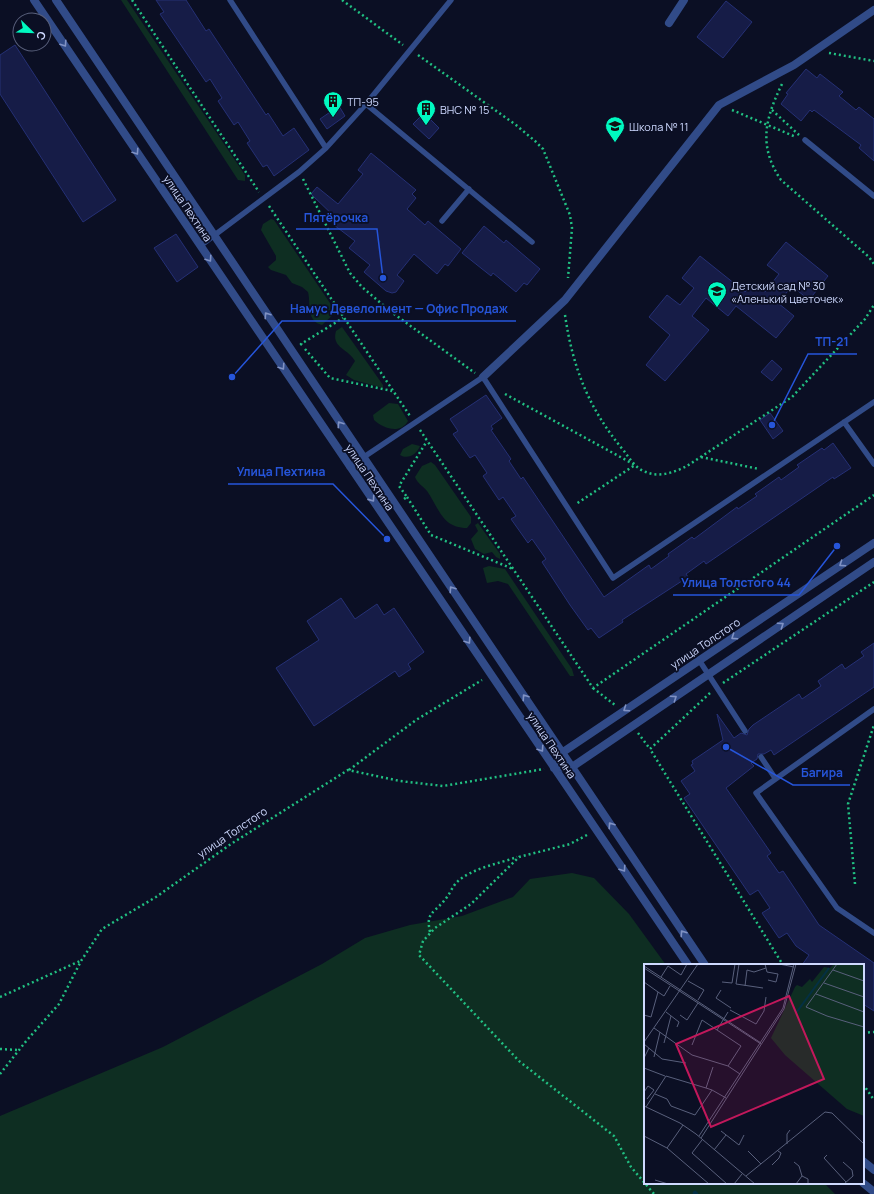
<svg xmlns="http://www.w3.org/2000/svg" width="874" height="1194" font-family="Manrope,sans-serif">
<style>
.green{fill:#0e2e22}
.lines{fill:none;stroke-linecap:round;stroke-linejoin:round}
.stream{stroke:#043044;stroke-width:4.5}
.building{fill:#161c47;stroke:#253075}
.path{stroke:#21c082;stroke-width:2.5;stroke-dasharray:2 3;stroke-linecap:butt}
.service{stroke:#314b88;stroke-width:5.5}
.minor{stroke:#314b88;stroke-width:8}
.tertiary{stroke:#314b88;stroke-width:8}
.oneway{stroke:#8092c4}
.labels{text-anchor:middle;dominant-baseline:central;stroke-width:3.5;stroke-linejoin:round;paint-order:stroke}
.poi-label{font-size:11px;fill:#ced9ff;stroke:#0b0f24;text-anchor:start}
.street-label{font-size:11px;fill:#ced9ff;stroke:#0b0f24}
.inset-river{fill:none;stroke:#043044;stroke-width:2}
.inset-road{fill:none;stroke:#59607c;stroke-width:1}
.view{fill:#c2185b;fill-opacity:0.15;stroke:#c2185b;stroke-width:2}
.inset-edge{fill:none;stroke:#ced9ff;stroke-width:2}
.leader{fill:none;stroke:#2655da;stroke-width:1.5}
.callout-dot{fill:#2655da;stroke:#0b0f24;stroke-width:1.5}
.callout-label{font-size:12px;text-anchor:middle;font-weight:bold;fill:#2655da;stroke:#0b0f24;stroke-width:3.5;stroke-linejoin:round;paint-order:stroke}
</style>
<rect width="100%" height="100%" fill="#0b0f24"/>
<path class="green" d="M 121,0 L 127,0 L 245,175 L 245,181 L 238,180 Z
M 271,219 L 274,220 L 336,312 L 322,325 C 306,321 311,304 308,292 L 302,287 L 292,283 L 286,275 L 271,270 L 268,267 L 276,260 L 276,256 L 261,230 L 263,224 Z
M 342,327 L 383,385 L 383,388 L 354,380 L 346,375 L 355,361 C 349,349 331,348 336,331 Z
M 389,403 L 398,404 L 408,421 C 400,435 383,428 374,420 L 373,415 Z
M 412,444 L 420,446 C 417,454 408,460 400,455 L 403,449 Z
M 431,462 L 435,465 L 471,517 L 471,523 L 467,528 C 442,528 439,508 427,491 C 423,486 417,483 415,477 L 422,466 Z
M 478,523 L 500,554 L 500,559 L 496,557 L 492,552 L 484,554 L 475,549 L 471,539 L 478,531 L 475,525 Z
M 489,566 L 505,569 L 572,669 L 574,676 L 570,676 L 508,584 L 498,581 L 487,583 L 483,568 Z
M 572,873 L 594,878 L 629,914 L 666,965 L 645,965 L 645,1183 L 824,1183 L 835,1194 L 0,1194 L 0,1116 L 163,1047 L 322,964 L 365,938 L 410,925 L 462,916 L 513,897 L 530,879 Z"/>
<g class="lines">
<path class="stream" d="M 695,1193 L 696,1194"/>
</g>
<path class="building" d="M 156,0 L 186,0 L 206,31 L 209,29 L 266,115 L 268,113 L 283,136 L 294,128 L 309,150 L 274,176 L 267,165 L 263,167 L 247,143 L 250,141 L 238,122 L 234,125 L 218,101 L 222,98 L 210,79 L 206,82 L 160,14 L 164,12 Z
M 726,1 L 752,22 L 723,58 L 697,37 Z
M 15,45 L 116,200 L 83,222 L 0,94 L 0,55 Z
M 806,69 L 817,78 L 820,74 L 843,92 L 839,96 L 856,110 L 859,107 L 874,119 L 874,161 L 859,148 L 861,145 L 814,110 L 812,112 L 810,110 L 801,121 L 781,104 L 788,94 L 786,93 Z
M 339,106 L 345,116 L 327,129 L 320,119 Z
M 424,113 L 439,128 L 429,139 L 413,124 Z
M 371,153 L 416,190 L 412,194 L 416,198 L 407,209 L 425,225 L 428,221 L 461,249 L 448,266 L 445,264 L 437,274 L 414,254 L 397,275 L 404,281 L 396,292 L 392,293 L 386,291 L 364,272 L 370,265 L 349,248 L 355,241 L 334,225 L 338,220 L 311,194 L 317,187 L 338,204 L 363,174 L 358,170 Z
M 484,226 L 504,243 L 506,240 L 540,269 L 527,285 L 524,283 L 516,292 L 493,273 L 491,276 L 462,253 Z
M 176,234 L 198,267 L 177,282 L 154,248 Z
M 786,242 L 828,276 L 809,300 L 792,286 L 778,303 L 794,316 L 776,338 L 736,306 L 728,316 L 706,298 L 692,316 L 709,330 L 665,381 L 646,365 L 670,335 L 649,317 L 667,295 L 680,305 L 694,288 L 682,278 L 700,256 L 745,292 L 753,283 L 765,292 L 779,274 L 767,265 Z
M 772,360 L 782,369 L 772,381 L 761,372 Z
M 486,395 L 502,418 L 491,426 L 493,429 L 491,430 L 511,459 L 509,461 L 521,479 L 523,477 L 604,597 L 649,565 L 651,569 L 669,556 L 668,554 L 692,537 L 694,539 L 737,507 L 738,509 L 757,496 L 755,494 L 779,477 L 781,480 L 799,467 L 797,465 L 822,448 L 824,450 L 833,443 L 851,468 L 834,479 L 833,477 L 706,564 L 704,561 L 686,574 L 688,577 L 622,620 L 623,622 L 599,638 L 591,628 L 588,630 L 570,605 L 542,562 L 546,559 L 532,539 L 528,543 L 511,519 L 516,516 L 503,497 L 499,500 L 483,476 L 487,473 L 475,455 L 470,458 L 453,434 L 458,431 L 450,419 Z
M 770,413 L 783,431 L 773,439 L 760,420 Z
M 341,598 L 355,619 L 377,604 L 384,615 L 394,608 L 424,652 L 408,664 L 411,669 L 399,677 L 395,671 L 314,726 L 276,668 L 319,640 L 307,621 Z
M 874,643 L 874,687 L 774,755 L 771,750 L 764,754 L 758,754 L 757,759 L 751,763 L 754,766 L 726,788 L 771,853 L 767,856 L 779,873 L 783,871 L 819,925 L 874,963 L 874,1011 L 863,1004 L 863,965 L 802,965 L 809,955 L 796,946 L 787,933 L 779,938 L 762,913 L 770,908 L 758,890 L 750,895 L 684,798 L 690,794 L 681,781 L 695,771 L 691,765 L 693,764 L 692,761 L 723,740 L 717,714 L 734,738 L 741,733 L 747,735 L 749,729 L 753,725 L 799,694 L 802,699 L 821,686 L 818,681 L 842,664 L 845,669 L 864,656 L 861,652 Z"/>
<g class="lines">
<path class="path" d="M 132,0 L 259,192
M 342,0 L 403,45
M 829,53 L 874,61
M 418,55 L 516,125 L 535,141 L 543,149 L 570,215 L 572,228 L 568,278
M 782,84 C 765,119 758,146 781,180 L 869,257 L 874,264
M 732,110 L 796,137
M 772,110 L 799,135
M 303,179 L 350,273 L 362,287 L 390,311 L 475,373
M 269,206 L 410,416
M 565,315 C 573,369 589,409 624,451 C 630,459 636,469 646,472 C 659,478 675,472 687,466 L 792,397 L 865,319 L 874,305
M 302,345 L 301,344 L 343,318
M 305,349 L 330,378 L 392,391
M 505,394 L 635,465 L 576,504
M 420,430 L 593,688 L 874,495
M 701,457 L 759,469
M 407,497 L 431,535 L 513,569
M 404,499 L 407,497 L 399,486 L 427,441
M 723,683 L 874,582
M 593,688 L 615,705
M 710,693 L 650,749 L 783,965
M 638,733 L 650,749
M 349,770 L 416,720 L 482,680
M 587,835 L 570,844 L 519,857 L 471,904 L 435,928 L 423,941 L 419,955 L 519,1061 L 614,1136 L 631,1167 L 654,1194
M 855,884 L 848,804 L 874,725
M 430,932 C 426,914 432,914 443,902 C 449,896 452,887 457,882 C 472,868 498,864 517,857
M 0,997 L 80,961
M 863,1033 L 874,1032
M 0,1049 L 18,1050
M 0,1074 L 27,1040 L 59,1004 L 81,961 L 102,929 L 156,897 L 231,844 L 348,770 L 400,781 L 443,786 L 544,769
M 863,1084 L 874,1100"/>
<path class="service" d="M 366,104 L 451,0
M 805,140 L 874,196
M 326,148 L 366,104 L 532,242
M 442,221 L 469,189
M 200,246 L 299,172 L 326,148 L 230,0
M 844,422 L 874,464
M 349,467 L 483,377 L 613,578 L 874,402
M 699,660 L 745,731
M 874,709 L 756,793 L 837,908 L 874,933
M 761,757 L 775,778"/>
<path class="minor" d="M 669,23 L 684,0
M 483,377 L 565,300 L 719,105 L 794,65 L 874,10"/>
<path class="tertiary" d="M 34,0 L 688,965
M 56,0 L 705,965
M 554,768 L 563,752 L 874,543
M 554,768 L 572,767 L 874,562
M 863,1161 L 874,1170
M 863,1183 L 874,1192"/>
</g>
<defs><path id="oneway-chevron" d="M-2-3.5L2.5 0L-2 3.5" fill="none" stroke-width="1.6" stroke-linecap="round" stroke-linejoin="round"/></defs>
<g class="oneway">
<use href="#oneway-chevron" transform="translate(64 44) rotate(56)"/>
<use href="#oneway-chevron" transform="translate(136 152) rotate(56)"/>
<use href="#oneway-chevron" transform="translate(209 259) rotate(56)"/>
<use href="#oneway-chevron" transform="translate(267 315) rotate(-124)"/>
<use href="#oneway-chevron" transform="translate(282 367) rotate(56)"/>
<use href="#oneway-chevron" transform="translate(340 424) rotate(-124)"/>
<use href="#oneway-chevron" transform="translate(372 499) rotate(55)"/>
<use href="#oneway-chevron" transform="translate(842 564) rotate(146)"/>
<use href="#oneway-chevron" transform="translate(452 589) rotate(-124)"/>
<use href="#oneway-chevron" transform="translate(781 625) rotate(-34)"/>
<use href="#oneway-chevron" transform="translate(734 637) rotate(146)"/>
<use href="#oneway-chevron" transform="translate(468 641) rotate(56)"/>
<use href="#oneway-chevron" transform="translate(525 697) rotate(-124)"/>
<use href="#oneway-chevron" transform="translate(674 698) rotate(-34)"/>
<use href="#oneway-chevron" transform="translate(626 709) rotate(146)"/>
<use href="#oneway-chevron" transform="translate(541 749) rotate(56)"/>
<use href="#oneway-chevron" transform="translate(611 825) rotate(-124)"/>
<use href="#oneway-chevron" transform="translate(623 869) rotate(56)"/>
<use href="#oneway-chevron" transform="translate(683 933) rotate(-124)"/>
</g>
<defs>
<symbol id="building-pin" viewBox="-11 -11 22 30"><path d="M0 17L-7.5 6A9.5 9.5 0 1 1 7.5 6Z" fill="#00f9c0" stroke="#0b0f24"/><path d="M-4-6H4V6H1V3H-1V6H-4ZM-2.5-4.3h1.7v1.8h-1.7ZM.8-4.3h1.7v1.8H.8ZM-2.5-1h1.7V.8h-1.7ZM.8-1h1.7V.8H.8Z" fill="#111"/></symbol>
<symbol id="school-pin" viewBox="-11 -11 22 30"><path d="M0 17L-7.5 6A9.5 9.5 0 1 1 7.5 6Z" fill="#00f9c0" stroke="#0b0f24"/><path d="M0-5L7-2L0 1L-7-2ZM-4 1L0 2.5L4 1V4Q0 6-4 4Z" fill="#111"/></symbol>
</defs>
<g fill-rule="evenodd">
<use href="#building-pin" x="322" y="90" width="22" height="30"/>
<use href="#building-pin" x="415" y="98" width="22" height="30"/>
<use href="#school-pin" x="604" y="115" width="22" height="30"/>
<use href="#school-pin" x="706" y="280" width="22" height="30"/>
</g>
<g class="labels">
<g class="poi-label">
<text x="347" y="101">ТП-95</text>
<text x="440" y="109">ВНС № 15</text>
<text x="629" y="126">Школа № 11</text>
<text x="731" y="285">Детский сад № 30<tspan x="731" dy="13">«Аленький цветочек»</tspan></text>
</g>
<g class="street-label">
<text transform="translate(188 208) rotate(56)">улица Пехтина</text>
<text transform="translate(370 477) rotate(56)">улица Пехтина</text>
<text transform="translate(705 643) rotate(-34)">улица Толстого</text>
<text transform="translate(552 745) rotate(56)">улица Пехтина</text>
<text transform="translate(232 832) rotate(-34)">улица Толстого</text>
</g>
</g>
<g transform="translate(644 964)">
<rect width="220" height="220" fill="#0b0f24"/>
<path d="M 190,0 L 220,0 L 220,152 L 203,145 L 141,91 L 127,74 L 151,23 L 153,21 L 158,23 L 166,15 L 168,18 L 180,3 L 186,4 Z" fill="#0e2e22"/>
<path class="inset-river" d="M 152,49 L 185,4"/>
<path class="inset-road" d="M 95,0 L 92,20 L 119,24M 121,0 L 123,8 L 134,10 L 132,18 L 124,16M 135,0 L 150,3M 193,0 L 162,43 L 183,52 L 220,63M 0,2 L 117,79M 0,4 L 117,80M 189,6 L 220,17M 17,13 L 24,2 L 37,11 L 43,0M 44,17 L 60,26 L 54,36M 0,18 L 14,28M 78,18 L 88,19 L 91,0M 180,19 L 220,33M 101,22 L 103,6 L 110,8 L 122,4M 77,26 L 72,34 L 87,44M 172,30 L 220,48M 86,46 L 112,60 L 120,47 L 122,33M 22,48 L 35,58 L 33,63M 0,51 L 7,53 L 14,28 L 20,32 L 26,22M 36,51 L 43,56 L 54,39M 10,64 L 48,91 L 84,102M 73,66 L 84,48M 0,78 L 54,0M 20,79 L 27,52M 0,80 L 18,95 L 42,99M 48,81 L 58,56 L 97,82 L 84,102 L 96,110M 10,93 L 16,68M 0,104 L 21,112M 0,106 L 0,94 L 5,84M 68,126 L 62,124 L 69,103M 0,128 L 4,122 L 10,126 L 3,135M 11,130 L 23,135 L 27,142 L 51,151 L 68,126 L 82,134M 0,142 L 36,159 L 52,170 L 111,220M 2,143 L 22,112 L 62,124M 77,167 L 95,181 L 100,171M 0,172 L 23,184 L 65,220M 55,172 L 139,44 L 150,0M 57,174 L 140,45 L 152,0M 58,176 L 48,189 L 83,220M 143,180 L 143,170 L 146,166M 23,184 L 39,161M 70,186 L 82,171M 104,187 L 117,200M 183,191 L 180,194 L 202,218M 150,198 L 155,202 L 158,212M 199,198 L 208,206 L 209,212 L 200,220M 128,201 L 135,194 L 137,189 L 134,187M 102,212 L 181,148 L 188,149 L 220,180M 11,216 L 24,220M 90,220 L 98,210M 152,220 L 158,212 L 164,215 L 164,220"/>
<path class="view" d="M 145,32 L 180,115 L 67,163 L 32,80 Z"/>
<rect width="220" height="220" class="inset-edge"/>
</g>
<path class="leader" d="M383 278L377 229H296M232 377L282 321H516M772 425L808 354H857M387 539L333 484H228M837 546L799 595H673M726 747L793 785H850"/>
<g class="callout-dot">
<circle cx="383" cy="278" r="4"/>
<circle cx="232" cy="377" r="4"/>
<circle cx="772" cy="425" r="4"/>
<circle cx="387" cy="539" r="4"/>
<circle cx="837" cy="546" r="4"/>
<circle cx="726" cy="747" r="4"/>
</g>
<g class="callout-label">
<text x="336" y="222">Пятёрочка</text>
<text x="399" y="313">Намус Девелопмент — Офис Продаж</text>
<text x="832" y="346">ТП-21</text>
<text x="281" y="476">Улица Пехтина</text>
<text x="736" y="587">Улица Толстого 44</text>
<text x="822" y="777">Багира</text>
</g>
<g transform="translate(32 32) rotate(113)"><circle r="19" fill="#0b0f24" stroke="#59607c"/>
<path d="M0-3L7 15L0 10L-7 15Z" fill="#00f9c0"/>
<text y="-6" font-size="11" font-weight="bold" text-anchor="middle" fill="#ced9ff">С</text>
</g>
</svg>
